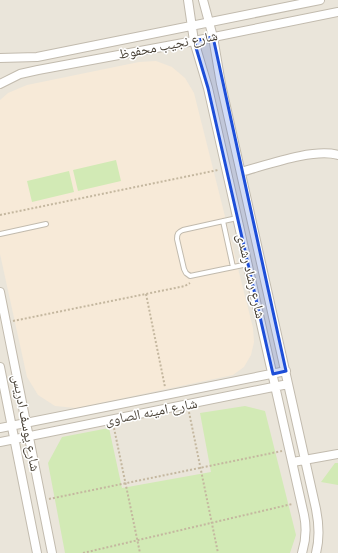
<svg xmlns="http://www.w3.org/2000/svg" width="338" height="553" font-family="Signika,'Noto Naskh Arabic',sans-serif">
<style>
.residential{fill:#eae5da}
.commercial{fill:#f7ead8}
.green{fill:#d2eab5}
.lines{fill:none;stroke-linecap:round;stroke-linejoin:round}
.lane-casing{stroke:#c2bbae;stroke-width:6}
.street-casing{stroke:#c2bbae;stroke-width:10}
.path{stroke:#c4b79f;stroke-width:2;stroke-dasharray:2 2;stroke-linecap:butt}
.lane{stroke:#fff;stroke-width:4}
.street{stroke:#fff;stroke-width:8}
.marked{fill:#1d4ed8;fill-opacity:0.2;stroke:#1d4ed8;stroke-width:3;stroke-linejoin:round}
.labels{text-anchor:middle;dominant-baseline:central;stroke-width:3;stroke-linejoin:round;paint-order:stroke}
.street-label{font-size:14px;fill:#4b4439;stroke:#fff}
</style>
<rect width="100%" height="100%" fill="#f6f3ec"/>
<path class="residential" d="M 0,0 L 338,0 L 338,553 L 0,553 Z"/>
<path class="commercial" d="M 156,61 L 172,67 L 185,78 L 194,93 L 253,328 L 254,342 L 251,355 L 244,367 L 233,375 L 76,408 L 55,406 L 38,395 L 27,377 L 0,254 L 0,100 L 8,93 L 27,85 L 139,62 Z"/>
<path class="green" d="M 116,160 L 121,181 L 78,191 L 73,170 Z
M 69,171 L 74,192 L 32,202 L 27,181 Z
M 245,406 L 265,411 L 296,535 L 290,553 L 65,553 L 48,463 L 62,437 L 109,428 L 122,488 L 211,472 L 200,413 Z
M 335,463 L 338,463 L 338,485 L 321,482 Z"/>
<g class="lines">
<defs>
<path id="lane" d="M 237,218 L 183,230 C 178,232 177,234 177,239 L 184,269 L 186,273 L 190,276 L 248,264
M 223,221 L 233,267
M 0,234 L 46,224"/>
<path id="street" d="M 188,0 L 194,41 L 208,88 L 304,515 C 307,529 306,540 302,553
M 203,0 L 213,37 L 221,84 L 316,509 C 319,524 320,538 316,553
M 0,58 L 37,57 L 320,0
M 0,84 L 20,74 L 38,70 L 194,41 L 338,12
M 241,172 C 267,165 313,148 338,155
M 0,292 L 52,553
M 0,367 L 37,553
M 0,428 L 286,371
M 0,442 L 288,384
M 293,462 L 338,454"/>
</defs>
<use href="#lane" class="lane-casing"/>
<use href="#street" class="street-casing"/>
<path class="path" d="M 0,215 L 218,170
M 146,294 L 165,387
M 13,321 L 185,286 L 190,283
M 189,412 L 218,553
M 114,428 L 140,553
M 49,499 L 282,451
M 83,553 L 292,504"/>
<use href="#lane" class="lane"/>
<use href="#street" class="street"/>
</g>
<path class="marked" d="M 213,37 L 286,371 L 273,374 L 208,88 L 194,41 Z"/>
<g class="labels">
<g class="street-label">
<text transform="translate(168 45) rotate(-11)">شارع نجيب محفوظ</text>
<text transform="translate(251 276) rotate(77)">شارع رشاد رشدى</text>
<text transform="translate(151 412) rotate(-11)">شارع امينه الصاوى</text>
<text transform="translate(26 423) rotate(79)">شارع يوسف ادريس</text>
</g>
</g>
</svg>
